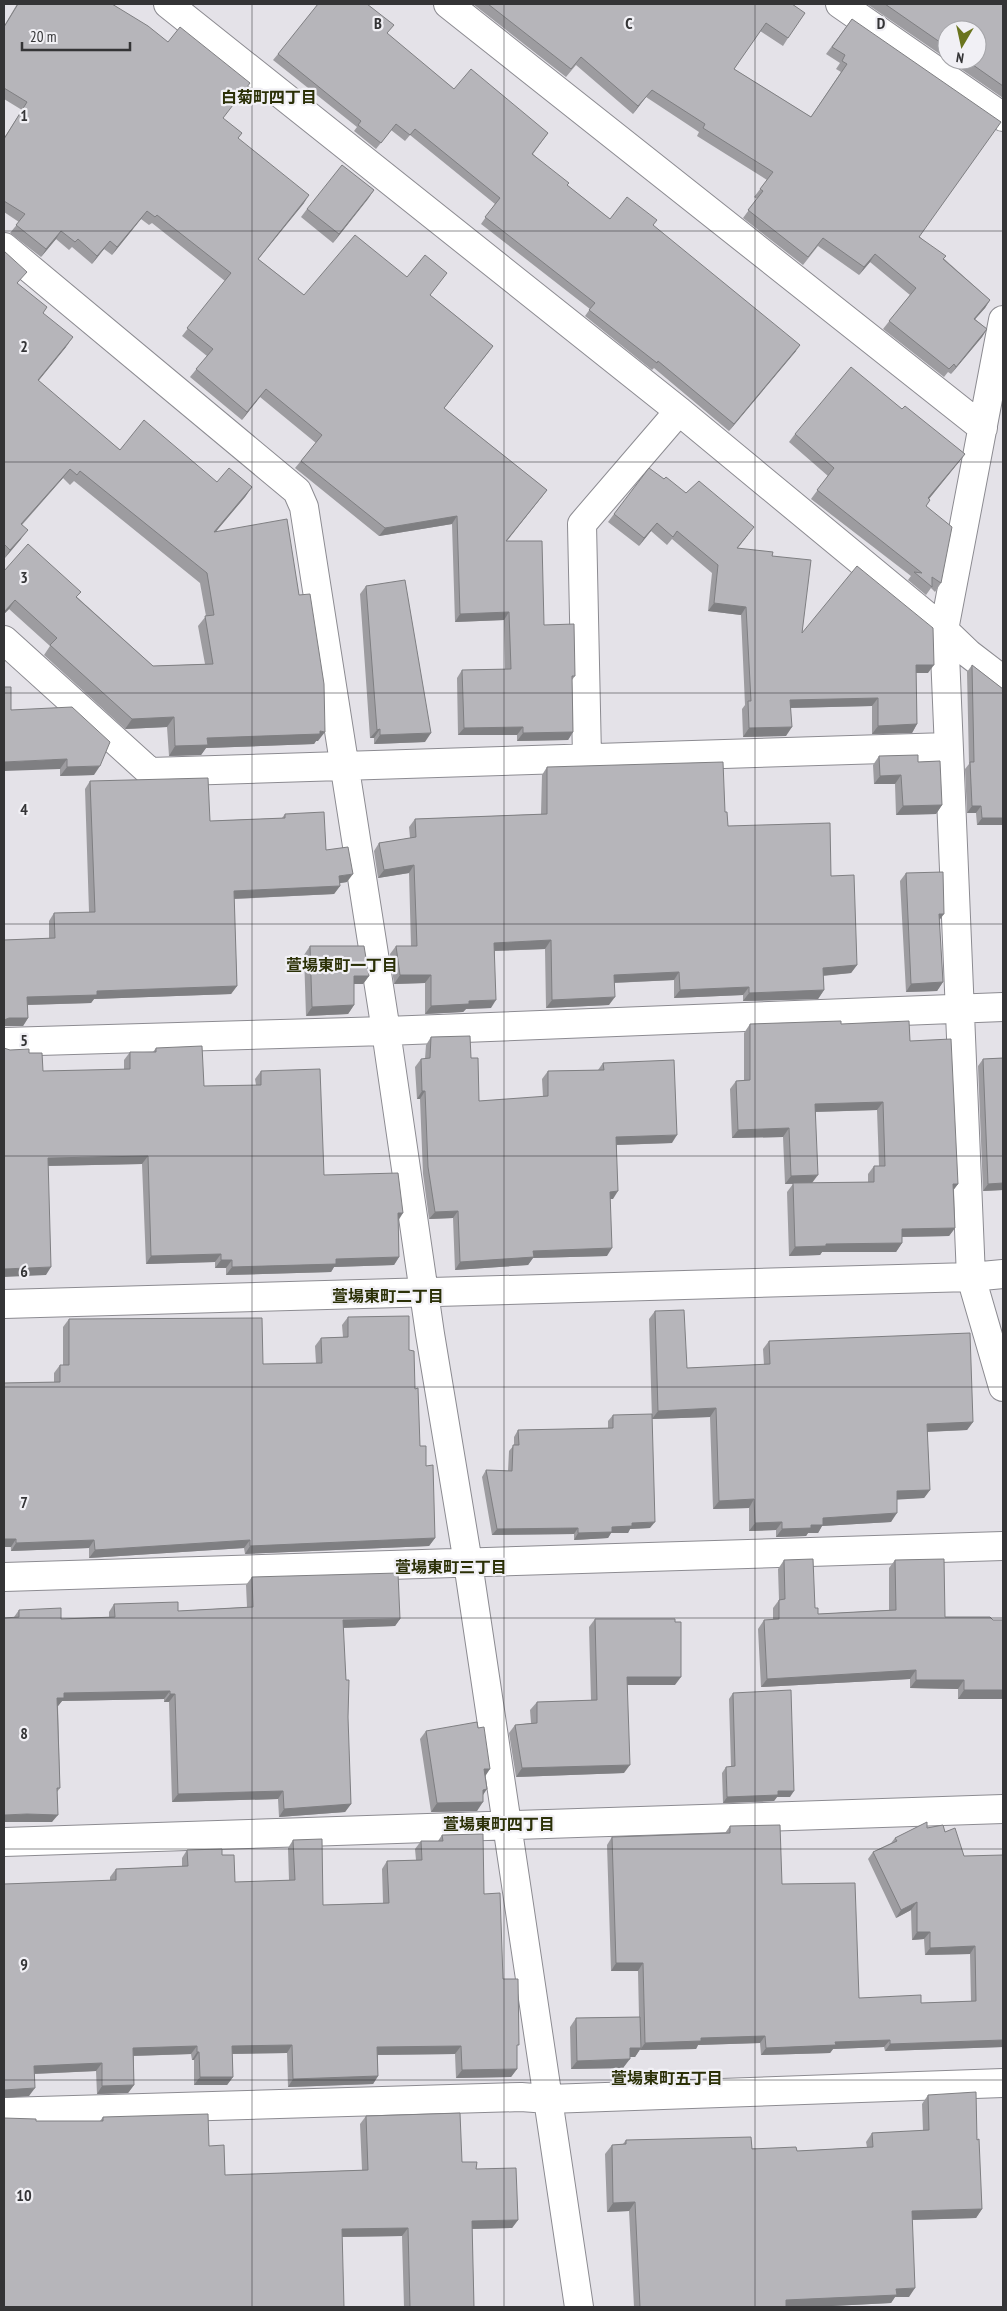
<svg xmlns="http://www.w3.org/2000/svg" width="1007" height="2311" font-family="'PT Sans Narrow','Noto Sans JP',sans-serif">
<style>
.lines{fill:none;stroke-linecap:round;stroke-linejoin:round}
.minor-casing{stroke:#8c8b91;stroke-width:30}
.minor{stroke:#fff;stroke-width:28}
.wall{fill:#9d9ca0;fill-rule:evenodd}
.shaded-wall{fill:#7f7f82}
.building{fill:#b6b5ba;stroke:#7f7f82}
.grid{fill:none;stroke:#343436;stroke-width:1;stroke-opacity:0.55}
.labels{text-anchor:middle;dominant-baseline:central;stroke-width:4.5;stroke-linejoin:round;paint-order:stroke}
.neighbourhood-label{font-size:16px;font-weight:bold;fill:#2b3007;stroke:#f1f0f5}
.grid-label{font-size:16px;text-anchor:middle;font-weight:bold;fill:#343436;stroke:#f1f0f5;stroke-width:4.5;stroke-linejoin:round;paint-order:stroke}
</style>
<rect width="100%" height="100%" fill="#e4e2e8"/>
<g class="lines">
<defs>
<path id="minor" d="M 168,4 L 679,411 L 944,630 L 969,654 L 1003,680
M 448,4 L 983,428
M 840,4 L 1003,117
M 4,247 L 297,491 L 304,507 L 386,1031 L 430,1334 L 468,1563 L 579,2307
M 1003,320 L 944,630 L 971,1277 L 1003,1387
M 4,640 L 150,772 L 948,747
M 587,757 L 582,524 L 679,411
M 4,1042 L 386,1031 L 1003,1007
M 4,1304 L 971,1277 L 1003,1274
M 4,1577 L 1003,1546
M 4,1842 L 1003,1809
M 4,2112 L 521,2097 L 548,2099 L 1003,2083"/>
</defs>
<use href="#minor" class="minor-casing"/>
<use href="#minor" class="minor"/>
</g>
<path class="wall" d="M 17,4 L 112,4 L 223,119 L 242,133 L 238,138 L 304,203 L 258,259 L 304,295 L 430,295 L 493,346 L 444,408 L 547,490 L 507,541 L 544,625 L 575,676 L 572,680 L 573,732 L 568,740 L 517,741 L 517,735 L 458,735 L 457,678 L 462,670 L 505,669 L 504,620 L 455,622 L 452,524 L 379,536 L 295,468 L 316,443 L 260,397 L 242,420 L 190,377 L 207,356 L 182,336 L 225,281 L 152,223 L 149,225 L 141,219 L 112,255 L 104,249 L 92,264 L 72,247 L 69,250 L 56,239 L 41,257 L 10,233 L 19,222 L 4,212 L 4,138 L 22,110 L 4,99 L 4,26 Z
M 473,4 L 792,4 L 788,38 L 783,46 L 760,31 L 734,69 L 811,117 L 841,72 L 836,69 L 840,63 L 826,54 L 852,19 L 920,237 L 990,300 L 985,308 L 975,319 L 987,329 L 982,337 L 951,374 L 948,372 L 944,377 L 883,329 L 910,295 L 870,262 L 859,275 L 818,246 L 803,265 L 743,218 L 757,199 L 754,197 L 767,180 L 697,136 L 699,132 L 646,97 L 633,114 L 576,65 L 566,77 Z
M 867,4 L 1003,4 L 1003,98 L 948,60 L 977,60 L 947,30 L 947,59 Z
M 387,34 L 454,89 L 548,133 L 533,154 L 567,185 L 610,219 L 653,225 L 796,351 L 729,431 L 654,368 L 652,370 L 585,316 L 590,309 L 481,224 L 495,204 L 410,135 L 405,141 L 391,130 L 376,149 L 354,131 L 357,127 L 273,60 L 278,54 Z
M 374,190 L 333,243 L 301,217 L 307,209 Z
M 4,251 L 18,284 L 43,313 L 66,347 L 38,381 L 120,450 L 217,482 L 252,487 L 245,497 L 216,531 L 318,741 L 316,741 L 314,744 L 206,748 L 201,755 L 169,756 L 167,727 L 125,729 L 44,655 L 50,646 L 9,609 L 4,614 L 4,571 L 77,597 L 153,666 L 205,664 L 198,626 L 206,616 L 200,583 L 74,481 L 70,485 L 63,478 L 22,525 L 21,539 L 4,559 Z
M 902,409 L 965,454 L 929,499 L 926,506 L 941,583 L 935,592 L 931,588 L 926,595 L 908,580 L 911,576 L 811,499 L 828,476 L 789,442 L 795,434 Z
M 664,479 L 686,493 L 748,535 L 738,548 L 772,556 L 802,633 L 928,673 L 916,673 L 917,724 L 912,733 L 872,734 L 872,706 L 791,708 L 786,736 L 743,737 L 742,709 L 745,705 L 741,615 L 708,611 L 712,573 L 672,539 L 667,545 L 651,531 L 639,546 L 608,522 L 614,514 Z
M 366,586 L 425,742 L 374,744 L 374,738 L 370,738 L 360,594 Z
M 972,665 L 1003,689 L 1003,870 L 1002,825 L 977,825 L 976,813 L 967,813 L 965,769 L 969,764 L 967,672 Z
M 11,710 L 94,775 L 60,776 L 60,769 Z
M 879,756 L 942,805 L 936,814 L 896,815 L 895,784 L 874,784 L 873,765 Z
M 547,767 L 725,812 L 728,826 L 831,876 L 857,965 L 851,973 L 823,976 L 824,990 L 818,999 L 743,1001 L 743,995 L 674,998 L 674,980 L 614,983 L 609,1005 L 546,1008 L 545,949 L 495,951 L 491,1008 L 466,1009 L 463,1012 L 425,1014 L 425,983 L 394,984 L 390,954 L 396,946 L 411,946 L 409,873 L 378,878 L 374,851 L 379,843 L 410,838 L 409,827 L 415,819 L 541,814 L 542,775 Z
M 90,781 L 210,821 L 282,818 L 285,814 L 326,850 L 347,882 L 340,883 L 340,886 L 334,894 L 234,899 L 237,986 L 231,994 L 94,999 L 91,1003 L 28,1005 L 28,1018 L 23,1026 L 4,1026 L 4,940 L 49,938 L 49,921 L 54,913 L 89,912 L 85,789 Z
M 906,873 L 939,920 L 943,982 L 937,991 L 906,992 L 900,881 Z
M 310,946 L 369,976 L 363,984 L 354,984 L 354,1005 L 348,1014 L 306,1016 L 304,955 Z
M 750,1024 L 841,1024 L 910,1041 L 958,1184 L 954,1189 L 955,1228 L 949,1236 L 902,1237 L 902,1243 L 896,1252 L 822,1252 L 820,1255 L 789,1256 L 787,1192 L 793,1184 L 785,1184 L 783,1137 L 732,1138 L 730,1089 L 736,1081 L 744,1080 L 744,1033 ZM 877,1110 L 879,1166 L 874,1166 L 868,1174 L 868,1182 L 812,1183 L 816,1112 Z
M 431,1037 L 471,1058 L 479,1101 L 543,1097 L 542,1079 L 548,1071 L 598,1070 L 603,1063 L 672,1143 L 617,1145 L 613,1199 L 610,1199 L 607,1256 L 533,1258 L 528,1265 L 455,1270 L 453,1218 L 429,1219 L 423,1174 L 420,1099 L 417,1099 L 415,1067 L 421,1059 L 425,1059 L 426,1045 Z
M 156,1048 L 204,1086 L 256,1085 L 255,1079 L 261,1071 L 324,1175 L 398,1220 L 399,1257 L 394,1265 L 334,1267 L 331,1272 L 226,1275 L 226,1268 L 215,1268 L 215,1262 L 146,1264 L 142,1164 L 48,1166 L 46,1275 L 29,1053 L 43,1071 L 124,1070 L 124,1060 L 130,1052 L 153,1052 Z
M 1003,1058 L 1003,1190 L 983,1191 L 978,1066 L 983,1059 Z
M 655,1311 L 687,1368 L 764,1365 L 763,1349 L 769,1341 L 973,1422 L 967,1430 L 927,1432 L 930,1490 L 924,1498 L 897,1499 L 891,1522 L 822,1526 L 818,1533 L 808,1533 L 806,1536 L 776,1537 L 776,1530 L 749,1531 L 749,1508 L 713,1509 L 710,1417 L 652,1419 L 649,1319 Z
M 348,1317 L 409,1350 L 415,1389 L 420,1446 L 426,1466 L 435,1538 L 429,1546 L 245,1554 L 244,1548 L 89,1558 L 89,1548 L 11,1551 L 4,1383 L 54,1382 L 54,1373 L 60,1365 L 63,1365 L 63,1327 L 69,1319 L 263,1364 L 316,1363 L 315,1346 L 321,1338 L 343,1337 L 342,1325 Z
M 613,1415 L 650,1528 L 630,1529 L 628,1533 L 611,1533 L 608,1538 L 574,1540 L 574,1534 L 492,1535 L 482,1477 L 486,1470 L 508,1471 L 509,1451 L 514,1445 L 514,1437 L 518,1430 L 608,1428 L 608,1421 Z
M 784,1560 L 818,1614 L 889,1610 L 889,1568 L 895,1560 L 945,1617 L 1003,1699 L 958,1699 L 958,1689 L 910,1688 L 910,1679 L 761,1687 L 758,1629 L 764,1620 L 773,1619 L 773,1608 L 779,1600 L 778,1569 Z
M 252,1577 L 400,1619 L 395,1626 L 343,1628 L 351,1804 L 345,1812 L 279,1817 L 278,1799 L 172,1802 L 169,1702 L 164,1702 L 164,1699 L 62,1701 L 58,1706 L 60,1788 L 57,1792 L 52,1822 L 22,1822 L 14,1617 L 19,1610 L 61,1619 L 109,1617 L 109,1612 L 114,1604 L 178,1611 L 247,1607 L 246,1585 Z
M 595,1619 L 675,1685 L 627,1685 L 624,1773 L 516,1777 L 509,1733 L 515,1725 L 531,1723 L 530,1710 L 537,1702 L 591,1700 L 589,1627 Z
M 733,1693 L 790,1797 L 777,1797 L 774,1801 L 723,1803 L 722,1773 L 726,1767 L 731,1767 L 729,1699 Z
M 426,1731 L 485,1776 L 483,1795 L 477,1811 L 431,1812 L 420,1739 Z
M 943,1825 L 1003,2047 L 885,2051 L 884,2047 L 833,2049 L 830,2053 L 761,2055 L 760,2043 L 698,2045 L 696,2049 L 640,2050 L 640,2049 L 635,2057 L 630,2057 L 623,2068 L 571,2069 L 570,2027 L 576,2018 L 639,2017 L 638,1971 L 611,1971 L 607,1845 L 612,1837 L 725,1833 L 730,1826 L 782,1884 L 859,1998 L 921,2003 L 971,2001 L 970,1954 L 925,1955 L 924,1939 L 912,1940 L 911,1910 L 896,1918 L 868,1859 L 873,1852 L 891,1843 L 895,1838 L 927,1828 Z
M 442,1835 L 484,1894 L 517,2049 L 517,2069 L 511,2077 L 456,2078 L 455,2054 L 378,2055 L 378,2076 L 373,2084 L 288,2087 L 287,2053 L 232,2054 L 233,2077 L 227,2085 L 194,2085 L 194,2060 L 192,2060 L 191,2054 L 134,2056 L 134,2085 L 128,2093 L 97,2094 L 96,2071 L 35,2074 L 29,2096 L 4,2098 L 110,1880 L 110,1877 L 116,1869 L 182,1866 L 182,1858 L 187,1850 L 222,1855 L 235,1882 L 289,1880 L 288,1848 L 293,1840 L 323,1905 L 383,1903 L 382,1869 L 387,1861 L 416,1860 L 415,1849 L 421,1841 L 438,1841 Z
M 928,2095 L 977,2140 L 982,2209 L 976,2218 L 912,2220 L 909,2297 L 895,2297 L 891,2303 L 812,2307 L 634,2307 L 629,2211 L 607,2212 L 605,2154 L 612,2145 L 623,2144 L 626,2140 L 797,2151 L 867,2147 L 866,2142 L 872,2133 L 923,2131 L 922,2104 Z
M 366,2116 L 476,2169 L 518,2220 L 512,2228 L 472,2229 L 474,2307 L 404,2307 L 402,2236 L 342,2237 L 36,2121 L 100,2121 L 103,2117 L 209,2146 L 225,2175 L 362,2170 L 360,2124 Z"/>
<path class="shaded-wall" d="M 652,90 L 646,97 L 633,114 L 638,106 Z
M 374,190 L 368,199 L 333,243 L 339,234 Z
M 309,195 L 304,203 L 252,267 L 258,259 Z
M 147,211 L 141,219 L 112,255 L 117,247 Z
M 61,231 L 56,239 L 41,257 L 46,249 Z
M 110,241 L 104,249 L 92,264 L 97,256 Z
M 875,254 L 870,262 L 859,275 L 864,267 Z
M 990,300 L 985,308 L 969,326 L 974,319 Z
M 987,329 L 982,337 L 951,374 L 956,367 Z
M 73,337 L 66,347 L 31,390 L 38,380 Z
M 800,345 L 796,351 L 729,431 L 734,424 Z
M 493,346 L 487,354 L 438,416 L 444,408 Z
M 266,389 L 260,397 L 242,420 L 247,412 Z
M 965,454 L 959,462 L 923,506 L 928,498 Z
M 70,469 L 63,478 L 14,533 L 21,524 Z
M 252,487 L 245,497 L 208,541 L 214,532 Z
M 547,490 L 541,498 L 500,549 L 506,541 Z
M 457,516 L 452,524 L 379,536 L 385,528 Z
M 657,523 L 651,531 L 639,546 L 644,538 Z
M 28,530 L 21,539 L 4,559 L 10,550 Z
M 15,600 L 9,609 L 4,614 L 4,612 Z
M 714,603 L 746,607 L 741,615 L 708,611 Z
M 509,612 L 504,620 L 455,622 L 460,614 Z
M 916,665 L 934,665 L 928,673 L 910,673 Z
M 878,698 L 872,706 L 785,708 L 790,700 Z
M 174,717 L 167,727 L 125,729 L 132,719 Z
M 917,724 L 912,733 L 872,734 L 878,726 Z
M 523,727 L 517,735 L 458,735 L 464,728 Z
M 792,727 L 786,736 L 743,737 L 749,728 Z
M 380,729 L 374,738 L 370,738 L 377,730 Z
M 320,731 L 325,732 L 318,741 L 316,741 L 314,744 L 206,748 L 201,755 L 169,756 L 175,746 L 207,738 Z
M 573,732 L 568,740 L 517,741 L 523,733 Z
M 431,733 L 425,742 L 374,744 L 380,735 Z
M 67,759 L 60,769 L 4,771 L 4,762 Z
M 100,766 L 94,775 L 60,776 L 67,767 Z
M 901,775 L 895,784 L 874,784 L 880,776 Z
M 942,805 L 936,814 L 896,815 L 903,806 Z
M 972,806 L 981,806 L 976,813 L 967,813 Z
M 982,818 L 1003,818 L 1003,823 L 1002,825 L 977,825 Z
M 414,865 L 409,873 L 378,878 L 384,870 Z
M 353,874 L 347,882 L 334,884 L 339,876 Z
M 340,886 L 334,894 L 228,899 L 234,891 Z
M 939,914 L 944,914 L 938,922 Z
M 551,940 L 545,949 L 489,951 L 494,943 Z
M 857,965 L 851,973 L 818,976 L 823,968 Z
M 679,972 L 674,980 L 608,983 L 614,975 Z
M 400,975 L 431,975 L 425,983 L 394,984 Z
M 354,976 L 369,976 L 363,984 L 348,984 Z
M 943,982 L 937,991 L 906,992 L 911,984 Z
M 237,986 L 231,994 L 94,999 L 91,1003 L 22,1005 L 27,997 L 97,991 Z
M 749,987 L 743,995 L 674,998 L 680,990 Z
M 824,990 L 818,999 L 743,1001 L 749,993 Z
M 615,997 L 609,1005 L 546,1008 L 552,1000 Z
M 496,1000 L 491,1008 L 466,1009 L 463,1012 L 425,1014 L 431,1006 L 469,1001 Z
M 354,1005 L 348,1014 L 306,1016 L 312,1007 Z
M 9,1018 L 28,1018 L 23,1026 L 4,1026 L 4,1020 Z
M 422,1091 L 425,1091 L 420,1099 L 417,1099 Z
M 883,1102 L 877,1110 L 810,1112 L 815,1104 Z
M 789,1128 L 783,1137 L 732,1138 L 738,1130 Z
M 677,1135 L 672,1143 L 611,1145 L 616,1137 Z
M 148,1156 L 142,1164 L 42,1166 L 48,1158 Z
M 818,1175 L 812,1183 L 785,1184 L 791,1176 Z
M 1003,1183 L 1003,1190 L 983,1191 L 988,1184 Z
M 953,1184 L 958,1184 L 952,1192 Z
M 618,1191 L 613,1199 L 604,1199 L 610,1192 Z
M 458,1211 L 453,1218 L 429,1219 L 435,1212 Z
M 398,1213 L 403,1213 L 398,1221 Z
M 955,1228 L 949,1236 L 896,1237 L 902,1229 Z
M 902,1243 L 896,1252 L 822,1252 L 820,1255 L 789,1256 L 795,1247 L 826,1244 Z
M 612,1248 L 607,1256 L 533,1258 L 528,1265 L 455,1270 L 460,1262 L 533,1251 Z
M 221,1254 L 215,1262 L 146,1264 L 151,1256 Z
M 399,1257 L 394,1265 L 334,1267 L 331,1272 L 226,1275 L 232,1267 L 336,1259 Z
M 221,1260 L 232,1260 L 226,1268 L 215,1268 Z
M 51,1267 L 46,1275 L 4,1277 L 4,1269 Z
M 716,1408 L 710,1417 L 652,1419 L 658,1411 Z
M 973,1422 L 967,1430 L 921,1432 L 927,1424 Z
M 930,1490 L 924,1498 L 891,1500 L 897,1491 Z
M 754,1499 L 749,1508 L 713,1509 L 719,1501 Z
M 897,1513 L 891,1522 L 822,1526 L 818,1533 L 808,1533 L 806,1536 L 776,1537 L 782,1529 L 811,1525 L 823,1518 Z
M 655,1522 L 650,1528 L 630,1529 L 628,1533 L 611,1533 L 608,1538 L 574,1540 L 578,1533 L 632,1523 Z
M 782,1522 L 776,1530 L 749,1531 L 755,1523 Z
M 578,1528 L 574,1534 L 492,1535 L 497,1529 Z
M 435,1538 L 429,1546 L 245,1554 L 250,1546 Z
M 4,1539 L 16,1539 L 11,1547 L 4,1547 Z
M 94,1540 L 89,1548 L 11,1551 L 16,1543 Z
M 250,1540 L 244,1548 L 89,1558 L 95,1550 Z
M 400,1619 L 395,1626 L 337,1628 L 343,1620 Z
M 916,1670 L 910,1679 L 761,1687 L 767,1679 Z
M 627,1677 L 681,1677 L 675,1685 L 621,1685 Z
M 916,1680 L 964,1680 L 958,1689 L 910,1688 Z
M 964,1690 L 1003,1690 L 1003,1699 L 958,1699 Z
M 170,1691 L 164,1699 L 62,1701 L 58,1706 L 52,1706 L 57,1698 L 64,1693 Z
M 170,1694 L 175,1694 L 169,1702 L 164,1702 Z
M 630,1765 L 624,1773 L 516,1777 L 522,1768 Z
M 484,1769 L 490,1769 L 484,1778 Z
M 487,1789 L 481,1798 L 483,1790 Z
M 283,1791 L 278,1799 L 172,1802 L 178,1794 Z
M 778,1791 L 794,1791 L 790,1797 L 777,1797 L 774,1801 L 723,1803 L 727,1797 Z
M 483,1802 L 477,1811 L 431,1812 L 437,1803 Z
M 351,1804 L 345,1812 L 279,1817 L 284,1809 Z
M 27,1814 L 58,1815 L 52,1822 L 4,1822 L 4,1815 Z
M 917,1902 L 911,1910 L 896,1918 L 901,1910 Z
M 917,1932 L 930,1932 L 924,1939 L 912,1940 Z
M 975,1946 L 970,1954 L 925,1955 L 930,1948 Z
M 616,1963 L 643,1963 L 638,1971 L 611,1971 Z
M 765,2036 L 760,2043 L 698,2045 L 696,2049 L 640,2050 L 645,2043 L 701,2038 Z
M 890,2040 L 884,2047 L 833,2049 L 830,2053 L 761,2055 L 766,2048 L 835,2042 Z
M 1003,2040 L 1003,2047 L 885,2051 L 890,2044 Z
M 292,2045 L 287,2053 L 226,2054 L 232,2046 Z
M 197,2046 L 191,2054 L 128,2056 L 133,2048 Z
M 461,2046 L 455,2054 L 372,2055 L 377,2047 Z
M 630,2048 L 641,2048 L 635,2057 L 624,2057 Z
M 197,2052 L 199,2052 L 194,2060 L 192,2060 Z
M 630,2059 L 623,2068 L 571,2069 L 577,2061 Z
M 102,2063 L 96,2071 L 29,2074 L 34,2066 Z
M 517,2069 L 511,2077 L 456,2078 L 462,2070 Z
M 378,2076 L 373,2084 L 288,2087 L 293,2079 Z
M 200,2077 L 233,2077 L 227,2085 L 194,2085 Z
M 134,2085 L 128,2093 L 97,2094 L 102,2086 Z
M 35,2088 L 29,2096 L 4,2098 L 4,2090 Z
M 635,2202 L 629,2211 L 607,2212 L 613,2203 Z
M 982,2209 L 976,2218 L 906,2220 L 912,2211 Z
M 518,2220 L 512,2228 L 466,2229 L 472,2221 Z
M 408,2228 L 402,2236 L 336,2237 L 342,2229 Z
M 915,2288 L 909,2297 L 895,2297 L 891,2303 L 812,2307 L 781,2307 L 786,2300 L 896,2289 Z"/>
<path class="building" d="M 18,4 L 112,4 L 148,26 L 168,42 L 180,27 L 250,83 L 223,118 L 242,133 L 238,138 L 309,195 L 258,259 L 304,295 L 355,235 L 407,277 L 425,255 L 447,273 L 430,295 L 493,346 L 444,408 L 547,490 L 506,541 L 542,541 L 544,625 L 574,624 L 575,676 L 572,676 L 573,732 L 523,733 L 523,727 L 464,728 L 462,670 L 511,669 L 509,612 L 460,614 L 457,516 L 385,528 L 301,461 L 322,435 L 266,389 L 247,412 L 196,369 L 213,349 L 187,328 L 231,273 L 157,215 L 155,217 L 147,211 L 117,247 L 110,241 L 97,256 L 78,239 L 75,242 L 61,231 L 46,249 L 16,225 L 25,214 L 4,201 L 4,139 L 27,102 L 4,88 L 4,27 Z
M 318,4 L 367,4 L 394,25 L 387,33 L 454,89 L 471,69 L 548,133 L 532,154 L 569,183 L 567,185 L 610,219 L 627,197 L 657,220 L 653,225 L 800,345 L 734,424 L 658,361 L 657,363 L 589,310 L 595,303 L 485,217 L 500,198 L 415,129 L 410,135 L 396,124 L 381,143 L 358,125 L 361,121 L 278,54 Z
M 488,4 L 792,4 L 805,13 L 788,38 L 766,23 L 734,69 L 811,117 L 847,64 L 842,61 L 845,55 L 832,47 L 852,19 L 1001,122 L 919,237 L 946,256 L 943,259 L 990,300 L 974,319 L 987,329 L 956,367 L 954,364 L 949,369 L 889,321 L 916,288 L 875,254 L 864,267 L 823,238 L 808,257 L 748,210 L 763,191 L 760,189 L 773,172 L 703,128 L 705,124 L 652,90 L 638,106 L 581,57 L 571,69 Z
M 885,4 L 1003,4 L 1003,86 L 966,60 L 977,60 L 977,30 L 947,30 L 947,47 Z
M 342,165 L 374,190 L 339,234 L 307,209 Z
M 4,251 L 27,272 L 17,283 L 47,307 L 43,313 L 73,337 L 38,380 L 120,450 L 144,420 L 217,482 L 229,468 L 252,487 L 214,532 L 287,519 L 299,595 L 310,594 L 324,684 L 325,732 L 320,731 L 320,734 L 207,738 L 208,745 L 175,746 L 174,717 L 132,719 L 50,645 L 57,638 L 15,600 L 4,612 L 4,571 L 28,544 L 81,592 L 76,597 L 153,666 L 213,664 L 205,616 L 214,615 L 207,573 L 80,471 L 77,475 L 70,469 L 21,524 L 28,530 L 10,550 L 4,544 Z
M 851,367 L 902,409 L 905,406 L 965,454 L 928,498 L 930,500 L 926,506 L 952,527 L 941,583 L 932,577 L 932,587 L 914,572 L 922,573 L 817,490 L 834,468 L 795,434 Z
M 649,468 L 664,479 L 666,477 L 686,493 L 699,481 L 754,527 L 737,548 L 773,552 L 772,556 L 811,560 L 802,633 L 857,566 L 933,628 L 934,665 L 916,665 L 917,724 L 878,726 L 878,698 L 790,700 L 792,727 L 749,728 L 748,701 L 751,701 L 746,607 L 714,603 L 718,565 L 677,531 L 673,537 L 657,523 L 644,538 L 614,514 Z
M 405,580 L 431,733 L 380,735 L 380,729 L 377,730 L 366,586 Z
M 972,665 L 1003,689 L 1003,818 L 982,818 L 981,806 L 972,806 L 970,762 L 974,762 Z
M 4,687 L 11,687 L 11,710 L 72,707 L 110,742 L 100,766 L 67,767 L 67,759 L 4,762 Z
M 918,755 L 918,762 L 940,761 L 942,805 L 903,806 L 901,775 L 880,776 L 879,756 Z
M 723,762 L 725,812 L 727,812 L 728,826 L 830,823 L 831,876 L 854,875 L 857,965 L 823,968 L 824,990 L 749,993 L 749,987 L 680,990 L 679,972 L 614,975 L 615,997 L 552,1000 L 551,940 L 494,943 L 496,1000 L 469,1001 L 469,1004 L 431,1006 L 431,975 L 400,975 L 396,946 L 417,946 L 414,865 L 384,870 L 379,843 L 416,837 L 415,819 L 547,814 L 547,767 Z
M 208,778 L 210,821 L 285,818 L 285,814 L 324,812 L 326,850 L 348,847 L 353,874 L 339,876 L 340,886 L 234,891 L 237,986 L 97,991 L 97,995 L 27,997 L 28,1018 L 9,1018 L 4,1020 L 4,940 L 55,938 L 54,913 L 95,912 L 90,781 Z
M 943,872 L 944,914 L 939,914 L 943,982 L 911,984 L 906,873 Z
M 310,946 L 364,946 L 369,976 L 354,976 L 354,1005 L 312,1007 Z
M 841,1021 L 841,1024 L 909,1021 L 910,1041 L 951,1039 L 958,1184 L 953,1184 L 955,1228 L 902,1229 L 902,1243 L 826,1244 L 826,1246 L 795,1247 L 793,1183 L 874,1182 L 874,1166 L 885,1166 L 883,1102 L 815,1104 L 818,1175 L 791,1176 L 789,1128 L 738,1130 L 736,1081 L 750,1080 L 750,1024 Z
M 470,1036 L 471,1058 L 478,1058 L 479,1101 L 548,1096 L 548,1071 L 604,1070 L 603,1063 L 674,1060 L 677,1135 L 616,1137 L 618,1191 L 610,1192 L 612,1248 L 533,1251 L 534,1257 L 460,1262 L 458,1211 L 435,1212 L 428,1167 L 425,1091 L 422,1091 L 421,1059 L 430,1058 L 431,1037 Z
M 202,1046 L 204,1086 L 261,1085 L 261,1071 L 320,1069 L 324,1175 L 398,1173 L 403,1213 L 398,1213 L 399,1257 L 336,1259 L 336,1264 L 232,1267 L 232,1260 L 221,1260 L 221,1254 L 151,1256 L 148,1156 L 48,1158 L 51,1267 L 4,1269 L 4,1048 L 10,1050 L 29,1049 L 29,1053 L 42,1053 L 43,1071 L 130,1069 L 130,1052 L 156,1052 L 156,1048 Z
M 1003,1058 L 1003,1183 L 988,1184 L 983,1059 Z
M 684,1310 L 687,1368 L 770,1364 L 769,1341 L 970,1333 L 973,1422 L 927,1424 L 930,1490 L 897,1491 L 897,1513 L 823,1518 L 823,1525 L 811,1525 L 811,1528 L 782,1529 L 782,1522 L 755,1523 L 754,1499 L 719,1501 L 716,1408 L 658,1411 L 655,1311 Z
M 409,1316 L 409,1350 L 414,1351 L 415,1389 L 418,1388 L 420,1446 L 426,1446 L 426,1466 L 433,1465 L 435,1538 L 250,1546 L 250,1540 L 95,1550 L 94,1540 L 16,1543 L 16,1539 L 4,1539 L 4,1381 L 4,1383 L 60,1382 L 60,1365 L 69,1365 L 69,1319 L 262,1318 L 263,1364 L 322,1363 L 321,1338 L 348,1337 L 348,1317 Z
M 652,1414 L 655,1522 L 632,1523 L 632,1526 L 612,1527 L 612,1532 L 578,1533 L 578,1528 L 497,1529 L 486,1470 L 512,1471 L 513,1445 L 519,1445 L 518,1430 L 613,1428 L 613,1415 Z
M 813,1559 L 815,1608 L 818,1608 L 818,1614 L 896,1610 L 895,1560 L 944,1559 L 945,1617 L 990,1617 L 993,1620 L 1003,1620 L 1003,1690 L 964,1690 L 964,1680 L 916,1680 L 916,1670 L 767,1679 L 764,1620 L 779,1619 L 779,1600 L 785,1599 L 784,1560 Z
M 398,1573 L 400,1619 L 343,1620 L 346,1680 L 349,1680 L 348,1717 L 351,1804 L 284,1809 L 283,1791 L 178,1794 L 175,1694 L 170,1694 L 170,1691 L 64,1693 L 64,1698 L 57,1698 L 60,1788 L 57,1788 L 58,1815 L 27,1814 L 4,1815 L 4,1618 L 19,1617 L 19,1610 L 61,1608 L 61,1619 L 115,1617 L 114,1604 L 178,1602 L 178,1611 L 253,1607 L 252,1577 Z
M 595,1619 L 675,1619 L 675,1622 L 681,1622 L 681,1677 L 627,1677 L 630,1765 L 522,1768 L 515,1725 L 537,1723 L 537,1702 L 597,1700 Z
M 791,1690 L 794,1791 L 778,1791 L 778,1795 L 727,1797 L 726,1767 L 735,1766 L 733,1693 Z
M 477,1722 L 478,1728 L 484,1727 L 490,1769 L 484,1769 L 487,1789 L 483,1790 L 483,1802 L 437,1803 L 426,1731 Z
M 927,1822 L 927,1828 L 943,1825 L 945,1832 L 955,1828 L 964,1856 L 1003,1855 L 1003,2040 L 890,2044 L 890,2040 L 835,2042 L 836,2045 L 766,2048 L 765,2036 L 701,2038 L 701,2041 L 645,2043 L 643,1963 L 616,1963 L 612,1837 L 730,1833 L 730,1826 L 780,1825 L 782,1884 L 855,1883 L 859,1998 L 921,1995 L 921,2003 L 976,2001 L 975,1946 L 930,1948 L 930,1932 L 917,1932 L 917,1902 L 901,1910 L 873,1852 L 897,1841 L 895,1838 Z
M 483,1834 L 484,1894 L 500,1893 L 503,1979 L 518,1979 L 519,2045 L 517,2045 L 517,2069 L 462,2070 L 461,2046 L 377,2047 L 378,2076 L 293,2079 L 292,2045 L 232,2046 L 233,2077 L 200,2077 L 199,2052 L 197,2052 L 197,2046 L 133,2048 L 134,2085 L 102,2086 L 102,2063 L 34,2066 L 35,2088 L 4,2090 L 4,1884 L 116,1880 L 116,1869 L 188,1866 L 187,1850 L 222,1849 L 222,1855 L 234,1855 L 235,1882 L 295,1880 L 293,1840 L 322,1839 L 323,1905 L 389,1903 L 387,1861 L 422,1860 L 421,1841 L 443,1841 L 442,1835 Z
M 640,2017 L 641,2048 L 630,2048 L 630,2059 L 577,2061 L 576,2018 Z
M 976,2092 L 977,2140 L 979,2139 L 982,2209 L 912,2211 L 915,2288 L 896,2289 L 897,2295 L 786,2300 L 786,2307 L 640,2307 L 635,2202 L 613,2203 L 612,2145 L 626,2144 L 626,2140 L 751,2137 L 752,2149 L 796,2147 L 797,2151 L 873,2147 L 872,2133 L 929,2130 L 928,2095 Z
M 460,2113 L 462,2162 L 477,2162 L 476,2169 L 516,2168 L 518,2220 L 472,2221 L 474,2307 L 410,2307 L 408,2228 L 342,2229 L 344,2307 L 4,2307 L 4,2118 L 36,2119 L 36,2121 L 103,2121 L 103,2117 L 208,2114 L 209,2146 L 224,2145 L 225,2175 L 368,2170 L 366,2116 Z"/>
<path class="grid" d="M 252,4 L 252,2307M 504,4 L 504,2307M 755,4 L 755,2307M 4,231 L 1003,231M 4,462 L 1003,462M 4,693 L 1003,693M 4,924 L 1003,924M 4,1156 L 1003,1156M 4,1387 L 1003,1387M 4,1618 L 1003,1618M 4,1849 L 1003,1849M 4,2080 L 1003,2080"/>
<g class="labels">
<g class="neighbourhood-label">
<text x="269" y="97">白菊町四丁目</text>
<text x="342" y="965">萱場東町一丁目</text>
<text x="388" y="1296">萱場東町二丁目</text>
<text x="451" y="1567">萱場東町三丁目</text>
<text x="499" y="1824">萱場東町四丁目</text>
<text x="667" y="2078">萱場東町五丁目</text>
</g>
</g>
<g class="grid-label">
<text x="378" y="29">B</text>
<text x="629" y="29">C</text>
<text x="881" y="29">D</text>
<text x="24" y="121">1</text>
<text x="24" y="352">2</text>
<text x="24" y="583">3</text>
<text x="24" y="815">4</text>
<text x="24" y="1046">5</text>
<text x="24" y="1277">6</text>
<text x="24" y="1508">7</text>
<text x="24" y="1739">8</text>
<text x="24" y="1970">9</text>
<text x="24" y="2201">10</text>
</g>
<rect width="1007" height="2311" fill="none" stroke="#343436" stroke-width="10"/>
<g transform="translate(962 45) rotate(189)"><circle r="24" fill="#f1f0f5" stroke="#a5a5a9"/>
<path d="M0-4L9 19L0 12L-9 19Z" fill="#6a741e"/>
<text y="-8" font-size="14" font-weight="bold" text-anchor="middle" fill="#343436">N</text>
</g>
<path d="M22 42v8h108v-8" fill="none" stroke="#343436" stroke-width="2.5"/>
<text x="30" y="42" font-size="15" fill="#343436" stroke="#f1f0f5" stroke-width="4" paint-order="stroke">20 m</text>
</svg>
